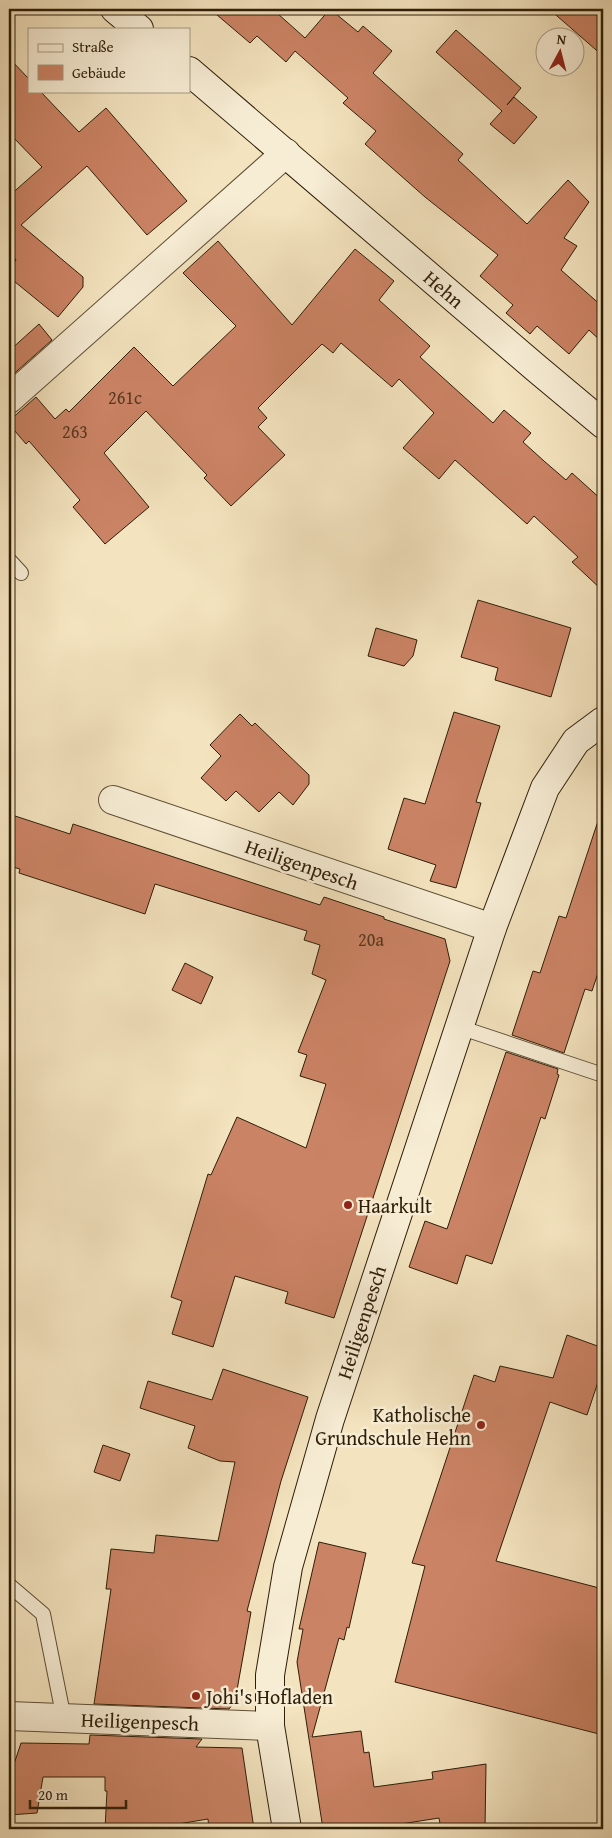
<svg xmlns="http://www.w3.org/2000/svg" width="612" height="1838" font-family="'Gentium Book Plus',serif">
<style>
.building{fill:#cb8365;stroke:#2e1e08}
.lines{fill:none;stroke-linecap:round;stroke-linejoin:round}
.lane-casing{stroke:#5f4f36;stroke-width:16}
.street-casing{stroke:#5f4f36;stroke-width:30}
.secondary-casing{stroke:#2e1e08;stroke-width:30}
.lane{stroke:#f7edd5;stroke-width:14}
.street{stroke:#f7edd5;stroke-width:28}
.secondary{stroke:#f7edd5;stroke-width:28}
.poi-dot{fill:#8f2418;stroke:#f7edd5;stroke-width:2}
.labels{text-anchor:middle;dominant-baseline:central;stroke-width:5;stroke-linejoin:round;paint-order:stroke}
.number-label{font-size:18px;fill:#55371f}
.street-label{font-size:20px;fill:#2e1e08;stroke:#f7edd5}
.poi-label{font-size:20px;fill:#2e1e08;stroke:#f7edd5;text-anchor:start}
</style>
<rect width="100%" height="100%" fill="#f3e3be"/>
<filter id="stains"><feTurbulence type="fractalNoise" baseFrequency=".004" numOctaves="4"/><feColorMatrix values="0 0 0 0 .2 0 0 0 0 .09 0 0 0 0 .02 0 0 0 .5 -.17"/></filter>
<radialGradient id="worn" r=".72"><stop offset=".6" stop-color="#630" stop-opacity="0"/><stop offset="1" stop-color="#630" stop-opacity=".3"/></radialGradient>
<path class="building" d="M 210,9 L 281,9 L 277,13 L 305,38 L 330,9 L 358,32 L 363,26 L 392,51 L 373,73 L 463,154 L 458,160 L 527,224 L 568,180 L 589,202 L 564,238 L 577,246 L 561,270 L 603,307 L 603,343 L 589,330 L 569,354 L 537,326 L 530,334 L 506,313 L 513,305 L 480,276 L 498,255 L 425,197 L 365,144 L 376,131 L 343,103 L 348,98 L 295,51 L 286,62 L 257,36 L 250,43 Z
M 549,9 L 603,9 L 603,56 Z
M 456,30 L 521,88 L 507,105 L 514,97 L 537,117 L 514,144 L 490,124 L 502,111 L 436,52 Z
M 9,58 L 29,79 L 29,91 L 40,91 L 79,132 L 106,108 L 187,201 L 147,235 L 87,166 L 51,198 L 21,225 L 83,277 L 83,287 L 58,317 L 9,277 L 9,269 L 16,260 L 9,251 L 9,196 L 42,167 L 9,133 Z
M 218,241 L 292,325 L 355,249 L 394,281 L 379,300 L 430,346 L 420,357 L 493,423 L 504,410 L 531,433 L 523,442 L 544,461 L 566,480 L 572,473 L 603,501 L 603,591 L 572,562 L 578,557 L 534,516 L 527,524 L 455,460 L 439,479 L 403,448 L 434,413 L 399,379 L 392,387 L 341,343 L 333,353 L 322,344 L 258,408 L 267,418 L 258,427 L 285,455 L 231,506 L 204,478 L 207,475 L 146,411 L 104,453 L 149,507 L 105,544 L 73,507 L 80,500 L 29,441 L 26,444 L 9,424 L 9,421 L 36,397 L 55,419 L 66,409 L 69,412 L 134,347 L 173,386 L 236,326 L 183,273 Z
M 39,324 L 52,340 L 9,378 L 9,351 Z
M 478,600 L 571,628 L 551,697 L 495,680 L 498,668 L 461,657 Z
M 376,628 L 417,640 L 413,656 L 404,666 L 368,656 Z
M 454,712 L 500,726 L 476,802 L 481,803 L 456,888 L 430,881 L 436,865 L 388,849 L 404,798 L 425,804 Z
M 240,714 L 252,726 L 255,723 L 309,775 L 309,784 L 293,805 L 279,792 L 259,812 L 236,791 L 226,801 L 201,778 L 221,756 L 210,745 Z
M 9,814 L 70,834 L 73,824 L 320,905 L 324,897 L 384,917 L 384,919 L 445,939 L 450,961 L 334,1318 L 285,1303 L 288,1292 L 235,1276 L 213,1347 L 172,1334 L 182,1301 L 171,1297 L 208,1174 L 211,1175 L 237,1117 L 306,1148 L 326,1084 L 300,1076 L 307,1055 L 298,1052 L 326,980 L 312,974 L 320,945 L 304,940 L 307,931 L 155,884 L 145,914 L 19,873 L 20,869 L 9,866 Z
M 598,821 L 603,822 L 603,958 L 592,991 L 585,989 L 564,1053 L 512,1035 L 533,971 L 540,973 L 559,916 L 566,918 Z
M 185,963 L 213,977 L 201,1004 L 172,990 Z
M 506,1052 L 558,1069 L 557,1074 L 559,1075 L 545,1119 L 541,1117 L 492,1264 L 466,1255 L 457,1284 L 409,1267 L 425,1221 L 447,1229 Z
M 567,1335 L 603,1348 L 603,1367 L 587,1415 L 550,1402 L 496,1561 L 603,1589 L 603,1735 L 395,1682 L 425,1566 L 412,1563 L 474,1375 L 495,1382 L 500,1366 L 553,1378 Z
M 223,1369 L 308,1397 L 281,1481 L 247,1611 L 251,1612 L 235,1701 L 229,1709 L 94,1704 L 111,1589 L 106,1589 L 111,1549 L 154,1553 L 156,1535 L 218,1541 L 235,1462 L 220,1461 L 188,1448 L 195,1426 L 140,1408 L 148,1381 L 212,1400 Z
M 103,1445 L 130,1454 L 120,1481 L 94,1472 Z
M 319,1542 L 366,1553 L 349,1628 L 347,1627 L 344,1640 L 339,1638 L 312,1737 L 361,1731 L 364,1753 L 369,1752 L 374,1787 L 433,1779 L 432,1772 L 486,1764 L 485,1829 L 441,1829 L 439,1818 L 369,1829 L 323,1829 L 297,1662 L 303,1629 L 299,1629 Z
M 90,1735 L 202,1739 L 196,1747 L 242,1748 L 254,1829 L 209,1829 L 208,1819 L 148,1829 L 105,1829 L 107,1791 L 105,1791 L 105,1777 L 43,1777 L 37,1813 L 9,1815 L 9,1779 L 21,1743 L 89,1744 Z"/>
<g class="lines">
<defs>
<path id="lane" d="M 9,560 L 21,573
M 459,1027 L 603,1075
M 9,1585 L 43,1614 L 64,1719"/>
<path id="street" d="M 9,399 L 286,153
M 113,800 L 492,928
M 9,1716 L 270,1726"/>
<path id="secondary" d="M 115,9 L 139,29
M 189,71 L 536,368 L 603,424
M 287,1829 L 270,1726 L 270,1675 L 288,1567 L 330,1419 L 492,928 L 545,788 L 576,741 L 603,721"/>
</defs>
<use href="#lane" class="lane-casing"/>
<use href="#street" class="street-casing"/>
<use href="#secondary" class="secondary-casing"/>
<use href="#lane" class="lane"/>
<use href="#street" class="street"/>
<use href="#secondary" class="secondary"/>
</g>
<g class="poi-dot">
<circle cx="348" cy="1205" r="5"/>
<circle cx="481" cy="1425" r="5"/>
<circle cx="196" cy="1696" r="5"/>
</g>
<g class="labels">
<g class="number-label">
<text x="125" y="397">261c</text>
<text x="75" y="431">263</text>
<text x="371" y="939">20a</text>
</g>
<g class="street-label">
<text transform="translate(444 289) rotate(41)">Hehn</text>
<text transform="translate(302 864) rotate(19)">Heiligenpesch</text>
<text transform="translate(361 1322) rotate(-72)">Heiligenpesch</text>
<text transform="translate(140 1721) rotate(2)">Heiligenpesch</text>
</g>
<g class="poi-label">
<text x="358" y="1205">Haarkult</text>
<text x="471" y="1414" text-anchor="end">Katholische<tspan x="471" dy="23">Grundschule Hehn</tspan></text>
<text x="206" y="1696">Johi's Hofladen</text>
</g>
</g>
<rect width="612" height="1838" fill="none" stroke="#f3e3be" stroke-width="30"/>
<rect x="10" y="10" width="592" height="1818" fill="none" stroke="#2e1e08" stroke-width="2.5"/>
<rect x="15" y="15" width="582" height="1808" fill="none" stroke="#2e1e08"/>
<rect x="28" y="28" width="162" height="65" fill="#f7edd5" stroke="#a79a83"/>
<rect x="38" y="44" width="25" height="8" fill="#f7edd5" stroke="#a79a83"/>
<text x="72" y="52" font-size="15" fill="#2e1e08">Straße</text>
<rect x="38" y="65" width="25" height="15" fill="#cb8365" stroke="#a79a83"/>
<text x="72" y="78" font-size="15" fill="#2e1e08">Gebäude</text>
<g transform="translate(560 52) rotate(7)"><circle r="24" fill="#f7edd5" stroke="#a79a83"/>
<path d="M0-4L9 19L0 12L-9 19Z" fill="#8f2418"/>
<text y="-8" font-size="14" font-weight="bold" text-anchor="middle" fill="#2e1e08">N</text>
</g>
<path d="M30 1800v8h96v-8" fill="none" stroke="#2e1e08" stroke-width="2.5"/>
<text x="38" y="1800" font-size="15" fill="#2e1e08" stroke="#f7edd5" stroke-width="4" paint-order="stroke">20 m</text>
<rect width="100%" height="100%" filter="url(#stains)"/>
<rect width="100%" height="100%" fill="url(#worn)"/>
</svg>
